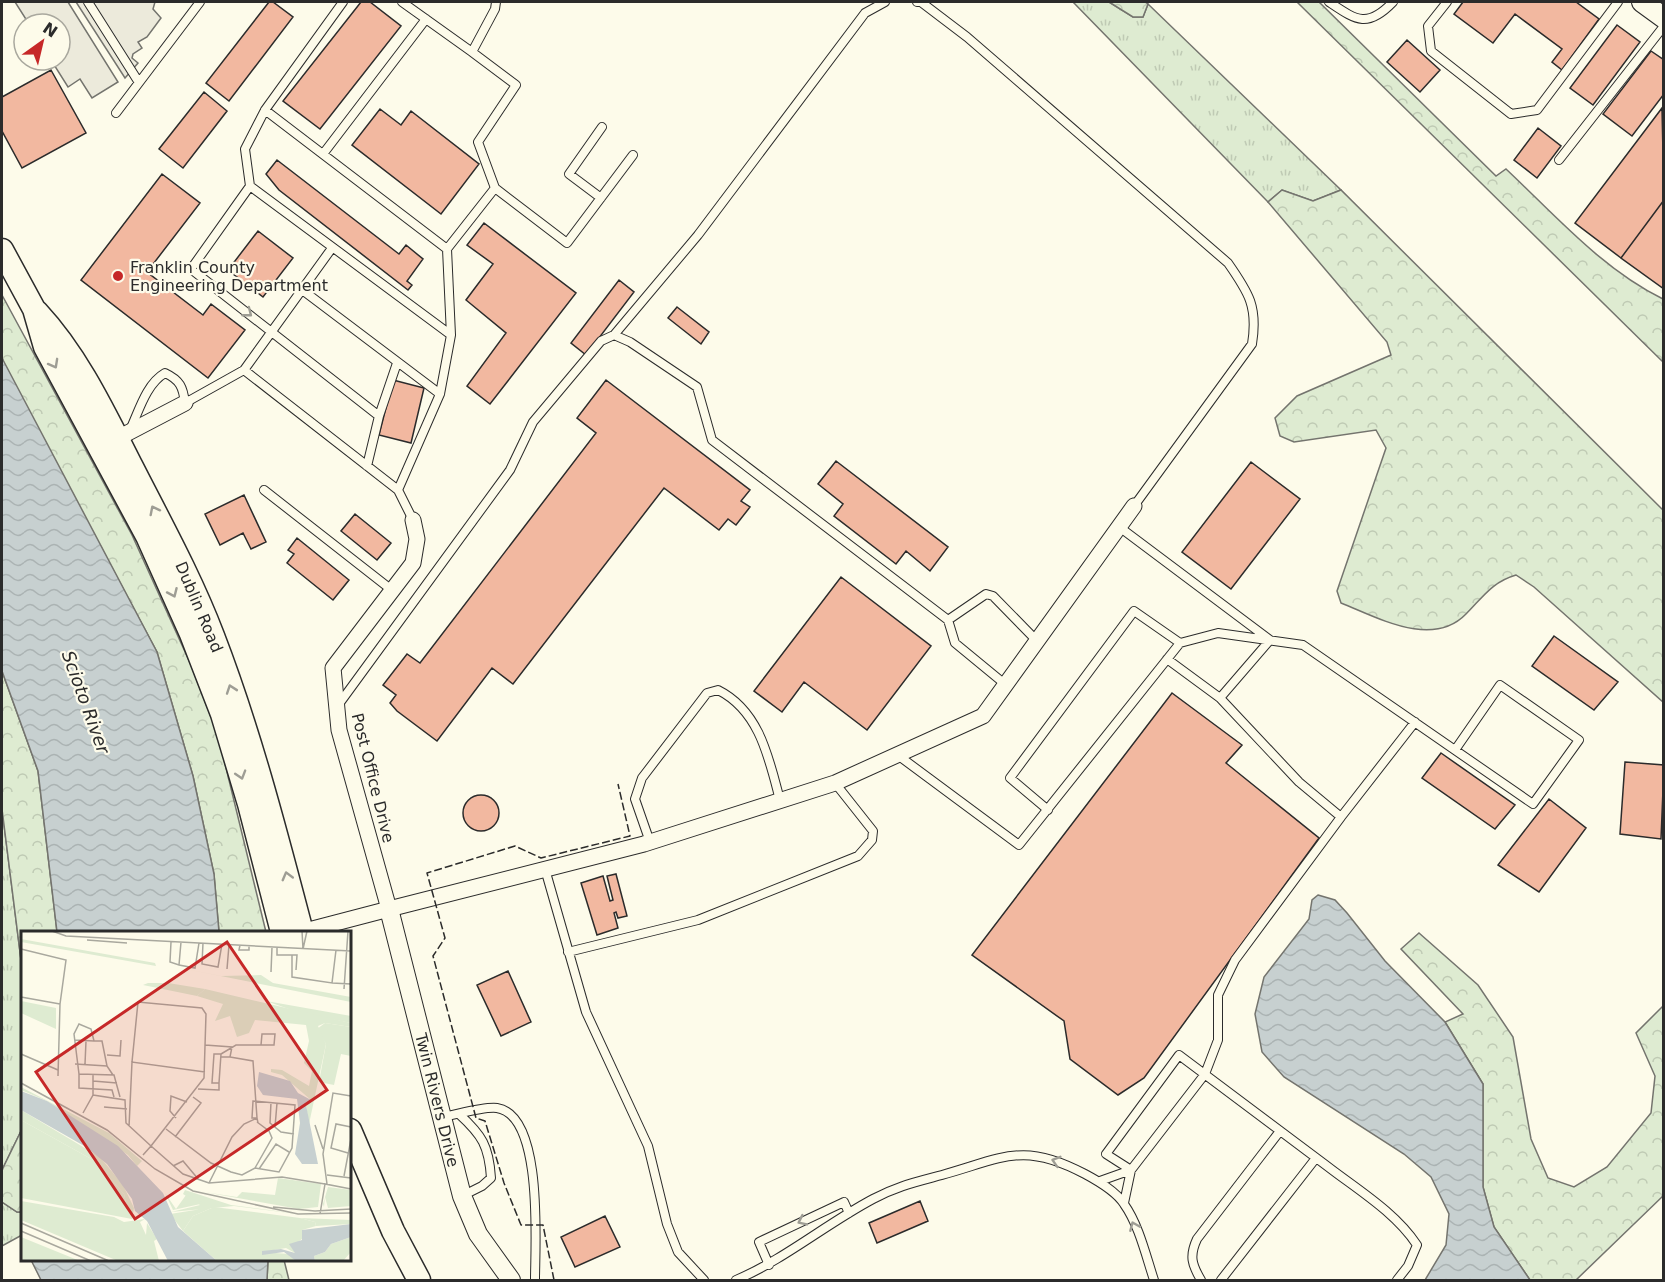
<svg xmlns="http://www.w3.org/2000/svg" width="1665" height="1282" font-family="'DejaVu Sans',sans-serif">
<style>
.grass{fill:url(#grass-tufts);stroke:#74746e;stroke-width:1.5}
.forest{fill:url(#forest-crowns);stroke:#74746e;stroke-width:1.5}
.parking{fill:#eceadb;stroke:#74746e;stroke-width:1.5}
.water{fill:url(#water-waves);stroke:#74746e;stroke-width:1.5}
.building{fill:#f2b8a0;stroke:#2b2b2b;stroke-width:1.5}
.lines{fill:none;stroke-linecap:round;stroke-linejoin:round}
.service-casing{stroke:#2b2b2b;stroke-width:10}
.minor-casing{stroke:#2b2b2b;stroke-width:17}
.tertiary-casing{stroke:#2b2b2b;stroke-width:20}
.secondary-casing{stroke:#2b2b2b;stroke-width:22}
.primary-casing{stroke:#2b2b2b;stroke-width:25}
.service{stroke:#fdfbea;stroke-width:8}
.minor{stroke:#fdfbea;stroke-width:15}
.tertiary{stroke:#fdfbea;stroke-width:18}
.secondary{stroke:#fdfbea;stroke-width:20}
.primary{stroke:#fdfbea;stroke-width:22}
.fence{stroke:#2b2b2b;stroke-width:1.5;stroke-dasharray:8 3;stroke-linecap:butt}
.oneway{stroke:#9e9d94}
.poi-dot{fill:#c62828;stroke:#fdfbea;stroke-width:2}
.labels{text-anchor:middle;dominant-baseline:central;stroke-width:4.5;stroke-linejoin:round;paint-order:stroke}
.poi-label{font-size:16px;fill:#2b2b2b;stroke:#fdfbea;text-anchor:start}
.street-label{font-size:16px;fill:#2b2b2b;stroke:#fdfbea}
.water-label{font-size:18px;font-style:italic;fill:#2b2b2b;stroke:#fdfbea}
.inset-road{fill:none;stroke:#a9a89e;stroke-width:1.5}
.view{fill:#c62828;fill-opacity:0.15;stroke:#c62828;stroke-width:3}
.inset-edge{fill:none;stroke:#2b2b2b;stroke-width:3}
</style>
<defs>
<pattern id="grass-tufts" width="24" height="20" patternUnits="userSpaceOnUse" patternTransform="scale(1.5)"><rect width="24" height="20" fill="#deebd1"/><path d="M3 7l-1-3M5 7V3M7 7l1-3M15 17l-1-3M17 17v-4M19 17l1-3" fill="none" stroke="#bfcab4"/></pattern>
<pattern id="forest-crowns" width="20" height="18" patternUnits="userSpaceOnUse" patternTransform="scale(1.5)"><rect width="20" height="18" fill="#deebd1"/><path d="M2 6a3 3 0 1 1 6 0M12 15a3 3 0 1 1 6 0" fill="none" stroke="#bfcab4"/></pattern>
<pattern id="water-waves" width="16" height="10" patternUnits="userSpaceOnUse" patternTransform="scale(1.5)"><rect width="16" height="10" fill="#c7d0d0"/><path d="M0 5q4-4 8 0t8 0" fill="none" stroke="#abb3b3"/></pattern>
</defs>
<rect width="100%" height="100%" fill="#fdfbea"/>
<path class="grass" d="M 1073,2 L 1109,2 L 1133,17 L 1143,17 L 1148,4 L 1341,190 L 1313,201 L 1282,190 L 1268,202 Z
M 2,809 L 22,968 L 22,1129 L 2,1170 Z
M 2,1202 L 17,1212 L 22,1212 L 22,1235 L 2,1246 Z"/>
<path class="forest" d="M 1109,2 L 1145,2 L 1148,4 L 1143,17 L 1133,17 Z
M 1297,2 L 1319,2 L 1496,176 L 1506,169 C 1555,215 1602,269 1663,299 L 1663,362 Z
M 1282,190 L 1313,201 L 1341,190 L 1663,510 L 1663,702 L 1534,587 L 1516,575 C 1492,582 1483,597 1466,614 C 1432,649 1377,617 1341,603 L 1337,591 L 1386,448 L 1376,430 L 1294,442 L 1280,436 L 1275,418 L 1297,396 L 1391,355 L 1387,342 L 1268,202 Z
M 2,295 L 132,535 L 191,665 L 218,735 L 266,932 L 219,932 L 214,874 L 193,776 L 157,652 L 6,370 L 2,358 Z
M 2,671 L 38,771 L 57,932 L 22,932 L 22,968 L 2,809 Z
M 1419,933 L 1478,985 L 1513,1037 L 1531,1139 L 1548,1178 L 1574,1187 L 1607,1167 L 1651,1113 L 1655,1076 L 1636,1033 L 1663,1006 L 1663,1196 L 1576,1280 L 1530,1280 L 1494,1227 L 1483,1187 L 1483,1084 L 1445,1022 L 1463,1014 L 1401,949 Z
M 22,1129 L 22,1212 L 17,1212 L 2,1202 L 2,1170 Z
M 268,1260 L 284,1260 L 289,1280 L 267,1280 Z"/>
<path class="parking" d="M 15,2 L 68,2 L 118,82 L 92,98 L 80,79 L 68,87 L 51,60 L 60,60 L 60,24 L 29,24 Z
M 76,2 L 155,2 L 153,9 L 161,18 L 147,37 L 138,42 L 142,48 L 133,54 L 132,58 L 138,63 L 125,78 Z"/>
<path class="water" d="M 2,358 L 157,652 L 193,776 L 214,874 L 219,932 L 57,932 L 38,771 L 2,671 Z
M 1318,895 L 1335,900 L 1347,913 L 1385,961 L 1445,1022 L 1483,1084 L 1483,1187 L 1494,1227 L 1530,1280 L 1425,1280 L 1446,1245 L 1449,1214 L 1431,1177 L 1404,1154 L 1284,1077 L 1262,1052 L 1255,1014 L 1264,977 L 1309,919 L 1312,900 Z
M 31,1260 L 268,1260 L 267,1280 L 41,1280 Z"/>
<path class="building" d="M 269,2 L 273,2 L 293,17 L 229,101 L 206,83 Z
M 361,2 L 370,2 L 401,26 L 320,129 L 283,101 Z
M 1463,2 L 1576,2 L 1599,19 L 1562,70 L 1552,62 L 1562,49 L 1515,14 L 1493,43 L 1454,14 Z
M 1617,25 L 1640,42 L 1593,105 L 1570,88 Z
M 1407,40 L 1440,70 L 1420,92 L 1387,62 Z
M 1651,51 L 1664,60 L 1664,94 L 1632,136 L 1603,114 Z
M 51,70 L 86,133 L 22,168 L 2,131 L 2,97 Z
M 204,92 L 227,111 L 183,168 L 159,149 Z
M 1662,108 L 1664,200 L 1621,258 L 1575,223 Z
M 380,109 L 401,125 L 411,111 L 479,164 L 441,214 L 352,145 Z
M 1538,128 L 1561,146 L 1537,178 L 1514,160 Z
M 277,160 L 399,254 L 406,245 L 423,259 L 407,281 L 412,285 L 408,290 L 279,190 L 266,174 Z
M 162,174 L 200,203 L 147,272 L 203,315 L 211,304 L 245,330 L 208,378 L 81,280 Z
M 1664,200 L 1664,289 L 1621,258 Z
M 484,223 L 576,293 L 490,404 L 467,386 L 506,333 L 466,300 L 493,264 L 467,245 Z
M 258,231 L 293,258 L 263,297 L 228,270 Z
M 619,280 L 634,292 L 586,355 L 571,343 Z
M 677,307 L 709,332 L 701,344 L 668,318 Z
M 393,380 L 424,388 L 411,443 L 379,435 Z
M 606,380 L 750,490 L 741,501 L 750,507 L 736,525 L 728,519 L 719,530 L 664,488 L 513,684 L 492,668 L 437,741 L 397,711 L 390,703 L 396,695 L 383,685 L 407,654 L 420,663 L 596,433 L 577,418 Z
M 836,461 L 948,547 L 930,571 L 906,551 L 896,564 L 834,516 L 843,504 L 818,484 Z
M 1251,462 L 1300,499 L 1231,589 L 1182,552 Z
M 244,495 L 266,542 L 251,549 L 243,533 L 220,545 L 205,514 Z
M 355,514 L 391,543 L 377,560 L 341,531 Z
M 297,538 L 349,580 L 333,600 L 287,563 L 294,554 L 288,550 Z
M 841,577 L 931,646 L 867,730 L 804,682 L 782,712 L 754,691 Z
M 1554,636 L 1618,682 L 1594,710 L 1532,666 Z
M 1172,693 L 1242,745 L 1226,763 L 1319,838 L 1144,1078 L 1118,1095 L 1070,1059 L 1064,1021 L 972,955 Z
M 1441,753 L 1515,805 L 1495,829 L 1422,778 Z
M 1625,762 L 1664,765 L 1661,839 L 1620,834 Z
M463 813a18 18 0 1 1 36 0a18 18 0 1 1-36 0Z
M 1549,799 L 1586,828 L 1539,892 L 1498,865 Z
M 616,874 L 627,916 L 618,918 L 616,912 L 614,913 L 618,928 L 597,935 L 581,883 L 603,876 L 610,901 L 613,900 L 607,876 Z
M 508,971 L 531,1022 L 501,1036 L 477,985 Z
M 920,1201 L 928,1221 L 877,1243 L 869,1223 Z
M 605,1216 L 620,1247 L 575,1267 L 561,1237 Z"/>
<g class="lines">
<defs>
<path id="service" d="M 88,2 L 138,81
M 402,2 L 472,52
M 917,2 L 921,2 L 967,37 L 1228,263 C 1249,293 1258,307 1252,344 L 1134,506
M 1329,2 C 1356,20 1367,29 1393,2
M 1447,2 L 1428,26 L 1431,51 L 1511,114 L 1537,110 L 1618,2
M 265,110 L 447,249 L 451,335
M 116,113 L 200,2
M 323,154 L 426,19
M 1559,160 L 1664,26
M 250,186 L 245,149 L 265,110 L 343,2
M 495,188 L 567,243 L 633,155
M 601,198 L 569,174 L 602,127
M 447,249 L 495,188 L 478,142 L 516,85 L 472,52 L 495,9 L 496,2
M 301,289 L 440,394
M 614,335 L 698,235 L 865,13 L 885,2
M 244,370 L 398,490 L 413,520
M 379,416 L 397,363
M 130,430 C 139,411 146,384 165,373 C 180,380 183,387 185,403 L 244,370 L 332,248
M 367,466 L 379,416 L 191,269 L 250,186 L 451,335 L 440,394 L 398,490
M 264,490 L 393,591
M 1118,526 L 1270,640 L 1220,698 L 1167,659
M 948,620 L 986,594 L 993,596 L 1037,641
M 1180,643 L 1218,633 L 1303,645 L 1533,804 L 1579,740 L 1500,685 L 1455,750
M 1220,698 L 1299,782 L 1341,817 L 1235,960 L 1218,995 L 1218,1040 L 1205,1074 L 1131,1170 L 1106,1154 L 1179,1055 C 1228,1092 1277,1129 1327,1166 C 1358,1190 1395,1212 1417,1245 L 1408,1266 L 1397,1280
M 339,704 L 510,470 L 533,422 L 601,341 L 614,335 L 630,342 L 697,387 L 712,440 L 948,620 L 955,643 L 1006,685
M 899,756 L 1019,845 L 1180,643 L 1134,611 L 1010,778 L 1048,810
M 1341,817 L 1415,722
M 650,842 L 635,799 L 642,778 L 707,693 L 718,690 C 760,711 769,759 780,800
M 545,869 L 586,1012 L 648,1146 L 667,1224 L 678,1252 L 704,1280
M 568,952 L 698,920 L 858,856 L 872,840 L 873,831 L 835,783
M 459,1114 C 482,1135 489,1146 491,1178 L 482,1186 L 462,1196
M 442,1117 C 455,1115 485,1106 497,1108 C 544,1115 535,1246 535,1280
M 1100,1181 L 1131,1170 L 1124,1203
M 769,1265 L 759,1242 L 844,1202 L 849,1213
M 736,1280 C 785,1259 826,1224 873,1199 C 897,1186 916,1182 942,1175 C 1003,1158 1023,1141 1085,1174 C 1098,1181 1116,1191 1124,1204 C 1139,1225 1146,1256 1154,1280
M 1201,1280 C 1192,1265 1189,1256 1197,1239 L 1280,1131
M 1221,1280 L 1316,1158"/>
<path id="minor" d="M 118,438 L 185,403
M 389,909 L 644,844 L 835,783 L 983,716 L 1134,506
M 301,932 L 389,909 L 339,730 L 333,668 L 413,563 L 417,539 L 413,520"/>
<path id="tertiary" d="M 389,909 L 462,1196 L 478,1234 L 511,1280"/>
<path id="secondary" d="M 1642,2 L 1664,18"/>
<path id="primary" d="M 2,250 L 34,309 L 45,347 L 147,536 L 191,634 L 222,714 L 249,804 L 282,932
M 37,312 C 78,356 105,414 132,467 C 160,522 191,578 213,636 C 250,732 276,833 302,932
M 350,1130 L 393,1231 L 419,1280"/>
</defs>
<use href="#service" class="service-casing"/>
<use href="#minor" class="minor-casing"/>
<use href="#tertiary" class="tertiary-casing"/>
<use href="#secondary" class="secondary-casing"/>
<use href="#primary" class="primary-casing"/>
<use href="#service" class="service"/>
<use href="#minor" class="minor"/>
<use href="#tertiary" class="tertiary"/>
<use href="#secondary" class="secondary"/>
<use href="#primary" class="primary"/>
<path class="fence" d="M 554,1280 L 543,1225 L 521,1225 L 504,1183 L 485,1121 L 476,1118 L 433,956 L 445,938 L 427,873 L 515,846 L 541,858 L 630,836 L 618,784"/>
</g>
<defs><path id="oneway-chevron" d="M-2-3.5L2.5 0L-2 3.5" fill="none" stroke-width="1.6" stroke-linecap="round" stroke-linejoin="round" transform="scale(1.5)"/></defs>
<g class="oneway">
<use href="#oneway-chevron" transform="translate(248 313) rotate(38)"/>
<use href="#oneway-chevron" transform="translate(54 364) rotate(61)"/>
<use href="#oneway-chevron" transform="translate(154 510) rotate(-117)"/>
<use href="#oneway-chevron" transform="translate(173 593) rotate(66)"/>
<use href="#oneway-chevron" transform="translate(231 689) rotate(-109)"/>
<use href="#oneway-chevron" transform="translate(241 775) rotate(73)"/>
<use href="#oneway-chevron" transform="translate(287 876) rotate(-105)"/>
<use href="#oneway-chevron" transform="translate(1056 1161) rotate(-163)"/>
<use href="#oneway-chevron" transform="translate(802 1221) rotate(154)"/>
<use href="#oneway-chevron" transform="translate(1134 1226) rotate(-113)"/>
</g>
<circle class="poi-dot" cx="118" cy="276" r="6"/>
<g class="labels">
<g class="poi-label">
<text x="130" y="267">Franklin County<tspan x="130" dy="18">Engineering Department</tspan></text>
</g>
<g class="street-label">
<text transform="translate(199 607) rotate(67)">Dublin Road</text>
<text transform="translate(373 778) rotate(76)">Post Office Drive</text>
<text transform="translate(437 1100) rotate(76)">Twin Rivers Drive</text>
</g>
<g class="water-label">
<text transform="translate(86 702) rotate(70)">Scioto River</text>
</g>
</g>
<g transform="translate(21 931)">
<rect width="330" height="330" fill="#fdfbea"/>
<path d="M 0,8 L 134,32 L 135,35 L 0,11 ZM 127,52 L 147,52 L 184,58 L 176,65 L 122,54 ZM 245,70 L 330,85 L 330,92 L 279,82 ZM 304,92 L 330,96 L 330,125 L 320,123 L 313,154 L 298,151 L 305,113 L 296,98 ZM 0,189 L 74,230 L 103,263 L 106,277 L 113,277 L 111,288 L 0,267 ZM 257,247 L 300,253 L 297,276 L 278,278 L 183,261 L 216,266 L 221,261 L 254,264 ZM 307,256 L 330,259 L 330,275 L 307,277 L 304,266 L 303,276 L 302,273 ZM 164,259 L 210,274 L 307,287 L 213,275 L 150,281 L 179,274 L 162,263 ZM 0,270 L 93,286 L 103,291 L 124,288 L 119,291 L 125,304 L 126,292 L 136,308 L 133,310 L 138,330 L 97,330 L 0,289 ZM 193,276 L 172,285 L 162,300 L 149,283 ZM 279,287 L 330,289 L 330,293 L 295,295 L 294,291 ZM 0,306 L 59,330 L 0,330 Z" fill="#deebd1"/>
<path d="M 134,32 L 200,45 L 240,44 L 252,52 L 330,66 L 330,71 ZM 184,58 L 330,92 L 330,96 L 304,92 L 297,95 L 305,113 L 288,193 L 285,174 L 290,169 L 261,144 L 250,141 L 250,138 L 261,139 L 288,155 L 291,140 L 283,132 L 288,110 L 285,94 L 234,89 L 228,102 L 216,106 L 209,85 L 194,90 L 202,73 L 176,65 ZM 0,156 L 88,202 L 121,230 L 116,235 L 107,224 L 26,170 L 0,159 ZM 0,179 L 79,226 L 102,254 L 113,277 L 106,277 L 103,263 L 74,230 L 0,189 ZM 144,262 L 155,278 L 165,264 L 184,272 L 152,279 ZM 193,276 L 279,287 L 294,291 L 295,295 L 281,299 L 281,308 L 274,313 L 274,322 L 265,317 L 241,321 L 268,323 L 275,330 L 196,330 L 162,300 L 172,285 ZM 330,306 L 330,321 L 322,330 L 294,330 L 293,325 L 304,321 L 310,313 Z" fill="#deebd1"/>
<path d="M 0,70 L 35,77 L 35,98 L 0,82 Z" fill="#deebd1"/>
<path d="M 238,141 L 269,150 L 277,162 L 290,169 L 285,174 L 297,233 L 281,233 L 274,223 L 279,192 L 276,168 L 242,164 L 236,155 ZM 0,160 L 26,170 L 97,215 L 142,262 L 157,296 L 196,330 L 147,330 L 126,290 L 114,280 L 111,268 L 86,233 L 65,216 L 0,179 ZM 330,293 L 330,306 L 310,313 L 304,321 L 293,325 L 294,330 L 275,330 L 263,321 L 241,324 L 241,320 L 260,318 L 274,322 L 268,313 L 281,309 L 281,299 Z" fill="#c7d0d0"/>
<path class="inset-road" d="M 31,0 L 45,5 L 330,20M 281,0 L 282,18M 66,9 L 106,12M 150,11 L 149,31 L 158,34 L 160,11M 182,12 L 181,33 L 197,36 L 201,13M 219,14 L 218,19 L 228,19 L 228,15M 256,16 L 256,24 L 276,24 L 275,39M 0,18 L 45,29 L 39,73 L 37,145M 282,18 L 286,0M 271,24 L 271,46 L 311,52 L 315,19M 158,34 L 174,37 L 178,12M 206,38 L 208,14M 250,41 L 251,16M 311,52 L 330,53M 323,58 L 327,0M 0,66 L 39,73M 54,109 L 73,110M 184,114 L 211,116 L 209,126 L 200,126M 0,123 L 37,139M 200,123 L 215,114 L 253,114 L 254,103 L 241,103 L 240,114M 86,124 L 99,125 L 100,109M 209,126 L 232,130 L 236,187M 111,131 L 117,71 L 181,77 L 185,83 L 183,147 L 130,215 L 162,243 L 188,252 L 261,246 L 304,253M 54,133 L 86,135 L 92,144M 64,133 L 65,110M 58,143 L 53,103 L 58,93 L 70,98 L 73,110 L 81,110 L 86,135M 72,150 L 96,152M 0,152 L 86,199 L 134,238 L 172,260 L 277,283 L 330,282M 177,158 L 198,159 L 198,152 L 200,123 L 193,123 L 191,152 L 198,152M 72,164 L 104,169 L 105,192 L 130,215 L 122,224M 93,166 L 91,159 L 58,157 L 58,143 L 93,144 L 99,166M 250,171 L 249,192 L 260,201 L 273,203M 83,176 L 106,178M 62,182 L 72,164 L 72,144M 155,187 L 149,180 L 150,165 L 166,171M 294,194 L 302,218M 108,196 L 111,131 L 184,141M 254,196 L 256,172M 145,198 L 190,232 L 210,241 L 221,244 L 234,237 L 258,241 L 271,217 L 274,174 L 232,170 L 231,187 L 236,187M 154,206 L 180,172 L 172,166M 327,222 L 310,217 L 315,193 L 330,196M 152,235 L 162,230 L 178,249M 234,237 L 251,207 L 248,200 L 236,191M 238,238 L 255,213 L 268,221M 306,244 L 330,247M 323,245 L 330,208M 188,252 L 211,206 L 223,193 L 236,187 L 237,192M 306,253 L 302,223 L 312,162 L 330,165M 252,276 L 294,280 L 330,278M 299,283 L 304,253 L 330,258M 0,292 L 88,330M 0,300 L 70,330"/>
<path class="view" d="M 206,11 L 306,159 L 114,288 L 15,141 Z"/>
<rect width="330" height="330" class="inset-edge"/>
</g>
<rect width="1665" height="1282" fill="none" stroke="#2b2b2b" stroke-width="6"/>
<g transform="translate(42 42) rotate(34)"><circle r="28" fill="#fdfbea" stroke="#a9a89e" stroke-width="1.5"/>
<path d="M0-4.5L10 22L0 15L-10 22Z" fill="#c62828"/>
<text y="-9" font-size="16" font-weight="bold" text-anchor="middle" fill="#2b2b2b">N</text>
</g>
</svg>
